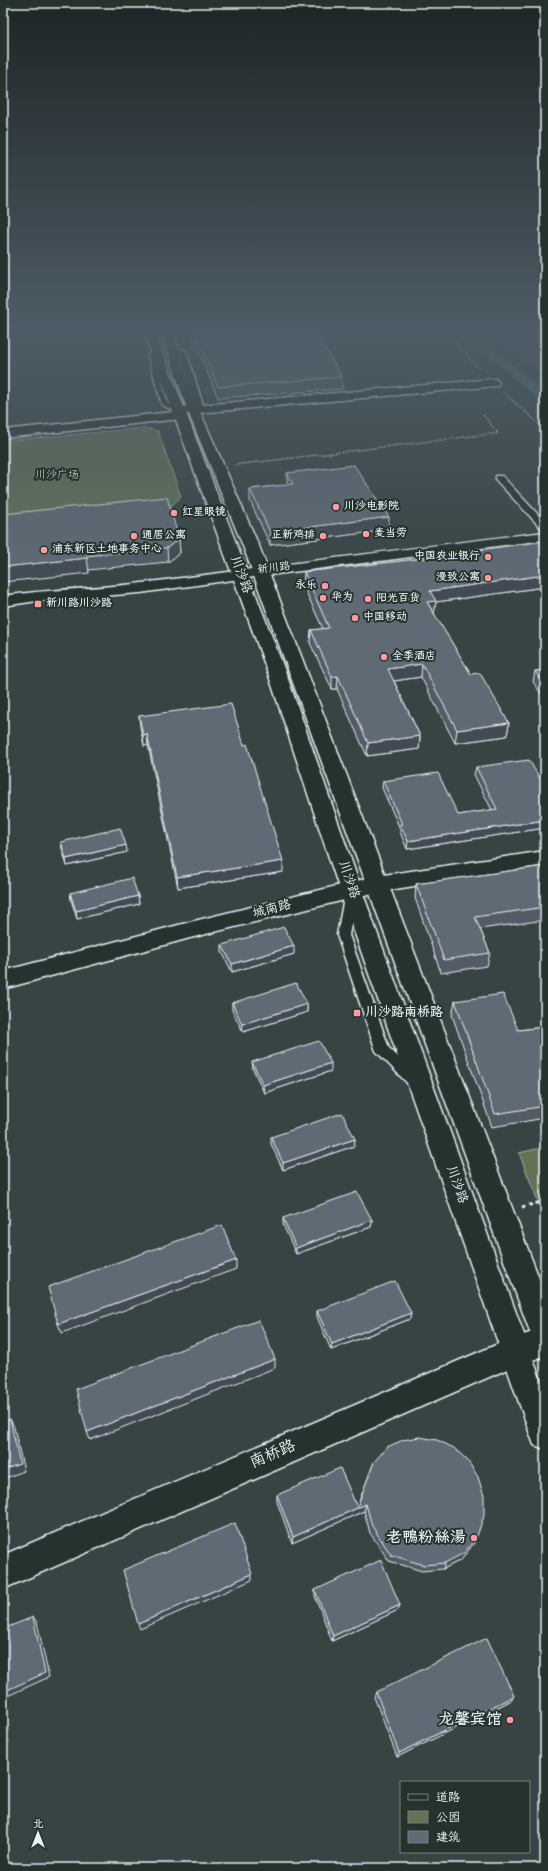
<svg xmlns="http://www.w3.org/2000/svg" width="548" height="1871" font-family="Dekko,'LXGW WenKai TC',sans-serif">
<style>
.built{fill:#435052}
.green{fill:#637254;stroke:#a6b2a6}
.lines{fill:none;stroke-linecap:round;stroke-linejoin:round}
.canal{fill:#4a6f6d;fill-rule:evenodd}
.lane-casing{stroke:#e8f1f8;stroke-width:3}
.street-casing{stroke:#e8f1f8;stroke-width:3}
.secondary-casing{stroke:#e8f1f8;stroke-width:3}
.path-far1{stroke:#e8f1f8;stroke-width:1.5;stroke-dasharray:1.5 1.5;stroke-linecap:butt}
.path{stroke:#e8f1f8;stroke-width:3;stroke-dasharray:3.5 3.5;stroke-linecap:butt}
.lane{fill:#26332d;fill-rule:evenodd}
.street{fill:#26332d;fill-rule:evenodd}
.secondary{fill:#26332d;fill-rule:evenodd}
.wall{fill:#535c65;stroke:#e8f1f8}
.shaded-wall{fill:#434b52;stroke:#e8f1f8}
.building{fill:#606b75;stroke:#e8f1f8}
.poi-dot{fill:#ff9aa2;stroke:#26332d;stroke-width:1.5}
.labels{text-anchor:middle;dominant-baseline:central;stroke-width:4;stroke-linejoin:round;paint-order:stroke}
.far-park-label{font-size:11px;fill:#b3beb6;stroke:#26332d}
.far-poi-label{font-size:11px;font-weight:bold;fill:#e8f1f8;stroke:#26332d;text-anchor:start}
.far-street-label{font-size:11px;fill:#e8f1f8;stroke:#26332d}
.street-label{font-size:13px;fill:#e8f1f8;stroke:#26332d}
.poi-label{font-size:13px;font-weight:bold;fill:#e8f1f8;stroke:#26332d;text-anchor:start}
.near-street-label{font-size:16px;fill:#e8f1f8;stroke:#26332d}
.near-poi-label{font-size:16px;font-weight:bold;fill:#e8f1f8;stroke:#26332d;text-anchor:end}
</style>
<rect width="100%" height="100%" fill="#374443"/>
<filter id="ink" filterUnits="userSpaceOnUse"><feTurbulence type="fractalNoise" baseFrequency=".025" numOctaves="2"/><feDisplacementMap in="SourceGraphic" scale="8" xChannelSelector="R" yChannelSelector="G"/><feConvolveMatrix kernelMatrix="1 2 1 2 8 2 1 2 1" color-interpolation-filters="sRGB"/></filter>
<g filter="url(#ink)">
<path class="built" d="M 483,327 L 545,327 L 545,378 Z"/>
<path class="green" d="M 144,428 L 158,431 L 181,497 L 172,505 L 3,523 L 3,441 Z
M 545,1147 L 545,1219 L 519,1153 Z"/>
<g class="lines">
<path class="canal" d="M 463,327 L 474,327 L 492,347 L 545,393 L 545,403 L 541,402 L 484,351 Z"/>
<defs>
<path id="lane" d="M 155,346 L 158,348 L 154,355 L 168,404 L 181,410 L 181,412 L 177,412 L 162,405 L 148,355 L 153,347 Z
M 172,346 L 186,351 L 203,405 L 195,410 L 190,409 L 196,404 L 180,352 L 170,349 L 170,347 Z
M 496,476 L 502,476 L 545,522 L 545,529 L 542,529 L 496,480 Z
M 350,894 L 354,895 L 356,898 L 349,935 L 389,1048 L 419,1077 L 421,1081 L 419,1085 L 414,1087 L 409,1085 L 376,1051 L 337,935 L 344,898 L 346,895 Z"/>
<path id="street" d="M 493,379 L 497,380 L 499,383 L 497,386 L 186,414 L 184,418 L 180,419 L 3,438 L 3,430 L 173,412 L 175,408 L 179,407 Z
M 545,532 L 545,540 L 261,576 L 140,593 L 37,601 L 3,606 L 3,596 C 49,589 96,589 142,583 C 276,566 411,548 545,532 Z
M 545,851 L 545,865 L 377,892 L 190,938 L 3,989 L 3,971 L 190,922 L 377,876 Z
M 545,1328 L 545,1356 L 517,1365 L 3,1589 L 3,1555 L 505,1341 Z"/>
<path id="secondary" d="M 142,327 L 153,327 L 287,676 L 362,891 L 545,1392 L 545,1449 L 534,1445 L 530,1434 L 340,891 L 269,676 Z
M 160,327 L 171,327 L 199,409 L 259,546 L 545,1294 L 545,1346 L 535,1342 L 530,1332 L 243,546 L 187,409 Z"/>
</defs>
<use href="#lane" class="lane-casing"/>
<use href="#street" class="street-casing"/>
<use href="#secondary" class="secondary-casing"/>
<path class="path-far1" d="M 446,327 L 456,343 L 479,369
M 503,392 L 545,429
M 234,465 L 498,433 L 483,415"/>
<path class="path" d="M 522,1207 L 545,1201"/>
<use href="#lane" class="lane"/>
<use href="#street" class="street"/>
<use href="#secondary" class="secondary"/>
</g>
<path class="wall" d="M 192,327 L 312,327 L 342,377 L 342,389 L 218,398 L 192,336 Z
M 287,473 L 388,530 L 270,545 L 250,501 L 250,489 L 287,485 Z
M 3,514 L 179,539 L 180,553 L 168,562 L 88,570 L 89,573 Z
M 545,541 L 545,587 L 436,602 L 434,614 L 471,674 L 509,723 L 507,736 L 455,743 L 421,677 L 394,681 L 420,736 L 419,749 L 367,756 L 337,689 L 332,689 L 310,643 L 311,630 L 323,629 L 303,585 L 304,572 L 426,558 L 426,557 Z
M 545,670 L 545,699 L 533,682 L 535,671 Z
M 139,716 L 283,872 L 178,888 L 148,745 L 144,746 L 140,727 Z
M 476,767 L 545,828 L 407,849 L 400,832 L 400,829 L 382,788 L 383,781 L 458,815 L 492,810 L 474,775 Z
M 61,842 L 127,852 L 67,866 L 62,849 Z
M 545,866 L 545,920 L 480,929 L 490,953 L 487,966 L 441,973 L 415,898 L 416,884 Z
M 70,893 L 138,896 L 139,904 L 77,919 L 71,900 Z
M 222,945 L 294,954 L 232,972 L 222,952 Z
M 455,1001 L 518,1030 L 545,1027 L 545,1118 L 492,1127 L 452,1015 Z
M 232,1003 L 307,1004 L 307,1012 L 243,1032 L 232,1010 Z
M 252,1062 L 331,1071 L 264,1093 L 253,1069 Z
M 271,1137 L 355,1139 L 354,1146 L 283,1170 L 271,1144 Z
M 283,1218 L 372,1220 L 371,1227 L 296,1254 L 283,1225 Z
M 317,1311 L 410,1319 L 331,1350 L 317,1317 Z
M 374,1462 L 474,1543 L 461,1560 L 443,1569 L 422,1571 L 389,1561 L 370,1533 L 364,1511 L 292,1543 L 277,1502 L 277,1495 L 357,1507 Z
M 315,1590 L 400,1605 L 398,1610 L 332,1641 L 315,1596 Z
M 376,1692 L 510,1701 L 397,1757 L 374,1697 Z"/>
<path class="shaded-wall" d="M 389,517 L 388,530 L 270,545 L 270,532 Z
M 179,539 L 180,553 L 168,562 L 167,548 Z
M 87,558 L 89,573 L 3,582 L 3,567 Z
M 545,575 L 545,587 L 436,602 L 434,614 L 427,602 L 430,591 Z
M 422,664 L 421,677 L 387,682 L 388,669 Z
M 338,676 L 337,689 L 332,689 L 332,677 Z
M 509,723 L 507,736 L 455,743 L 457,730 Z
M 147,734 L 148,745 L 144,746 L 143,735 Z
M 420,736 L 419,749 L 367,756 L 368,743 Z
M 545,820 L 545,828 L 407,849 L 408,841 Z
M 126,845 L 127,852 L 67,866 L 66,859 Z
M 283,861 L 283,872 L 178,888 L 177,877 Z
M 138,896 L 139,904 L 77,919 L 76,911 Z
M 294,946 L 294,954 L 232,972 L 232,964 Z
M 307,1004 L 307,1012 L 243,1032 L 242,1024 Z
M 331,1063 L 331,1071 L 264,1093 L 263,1085 Z
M 355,1139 L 354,1146 L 283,1170 L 283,1163 Z
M 372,1220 L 371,1227 L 296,1254 L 296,1248 Z
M 236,1260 L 236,1269 L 62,1333 L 58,1324 Z
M 411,1313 L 410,1319 L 331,1350 L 332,1344 Z
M 275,1359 L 275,1368 L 90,1440 L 87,1432 Z
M 10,1419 L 14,1427 L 24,1471 L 3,1479 L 3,1470 Z
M 366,1504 L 364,1511 L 292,1543 L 293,1537 Z
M 477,1536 L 474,1543 L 461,1560 L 443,1569 L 445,1563 Z
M 252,1574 L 252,1580 L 140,1629 L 138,1624 Z
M 400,1605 L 398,1610 L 332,1641 L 333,1636 Z
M 33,1617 L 37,1622 L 49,1677 L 3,1698 L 3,1692 Z
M 514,1696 L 510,1701 L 397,1757 L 399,1753 Z"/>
<path class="building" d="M 193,327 L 312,327 L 342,377 L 218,387 Z
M 354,465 L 389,517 L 270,532 L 250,489 L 293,484 L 287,473 Z
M 167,497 L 179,539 L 167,548 L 86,556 L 87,558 L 3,567 L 3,514 Z
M 545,541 L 545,575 L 430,591 L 436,601 L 427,602 L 471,674 L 480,673 L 509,723 L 457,730 L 422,664 L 388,669 L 420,736 L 368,743 L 338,676 L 332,677 L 311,630 L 329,628 L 304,572 L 427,558 L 426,557 Z
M 545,670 L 545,685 L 535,671 Z
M 231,704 L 244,745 L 247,744 L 283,861 L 177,877 L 147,734 L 143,735 L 139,716 Z
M 529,760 L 545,787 L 545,820 L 408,841 L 400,824 L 402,824 L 383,781 L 438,773 L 458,815 L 497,809 L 476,767 Z
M 120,828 L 126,845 L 66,859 L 61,842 Z
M 545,866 L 545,907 L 475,917 L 490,953 L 444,960 L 416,884 Z
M 132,878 L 138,896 L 76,911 L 70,893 Z
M 284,927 L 294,946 L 232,964 L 222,945 Z
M 296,983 L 307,1004 L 242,1024 L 232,1003 Z
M 503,994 L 518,1030 L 545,1027 L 545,1106 L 495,1114 L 455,1001 Z
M 319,1041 L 331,1063 L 263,1085 L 252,1062 Z
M 342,1113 L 355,1139 L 283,1163 L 271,1137 Z
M 357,1192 L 372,1220 L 296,1248 L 283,1218 Z
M 222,1225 L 236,1260 L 58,1324 L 48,1287 Z
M 395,1281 L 411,1313 L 332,1344 L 317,1311 Z
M 259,1320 L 275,1359 L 87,1432 L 76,1389 Z
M 10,1419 L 20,1464 L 3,1470 L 3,1422 Z
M 419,1437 L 437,1440 L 454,1448 L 468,1461 L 478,1477 L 484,1496 L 484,1516 L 477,1536 L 464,1553 L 445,1563 L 424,1565 L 391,1555 L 372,1526 L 366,1504 L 293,1537 L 277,1495 L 340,1468 L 357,1507 L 374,1462 L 387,1447 L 403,1440 Z
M 235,1523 L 252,1574 L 138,1624 L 123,1570 Z
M 381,1560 L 400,1605 L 333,1636 L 315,1590 Z
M 33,1617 L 45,1673 L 3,1692 L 3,1629 Z
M 487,1638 L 514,1696 L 399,1753 L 376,1692 Z"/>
</g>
<linearGradient id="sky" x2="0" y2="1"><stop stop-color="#1e2525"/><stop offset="0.56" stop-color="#4d5c66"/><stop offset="1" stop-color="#4d5c66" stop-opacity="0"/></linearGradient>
<rect width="548" height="589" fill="url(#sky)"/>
<g class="poi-dot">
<circle cx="336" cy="507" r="4"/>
<circle cx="174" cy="513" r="4"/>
<circle cx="366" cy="534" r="4"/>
<circle cx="134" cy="536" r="4"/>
<circle cx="323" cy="536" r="4"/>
<circle cx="44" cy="550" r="4"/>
<circle cx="488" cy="557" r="4"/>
<circle cx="488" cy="578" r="4"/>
<circle cx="325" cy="586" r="4"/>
<circle cx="323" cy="598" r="4"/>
<circle cx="368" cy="599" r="4"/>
<rect x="34" y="600" width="8" height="8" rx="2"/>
<circle cx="355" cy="618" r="4"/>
<circle cx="384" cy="657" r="4"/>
<rect x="353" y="1009" width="8" height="8" rx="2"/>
<circle cx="474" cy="1538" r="4"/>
<circle cx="510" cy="1720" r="4"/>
</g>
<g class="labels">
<g class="far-park-label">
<text x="57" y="476">川沙广场</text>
</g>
<g class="far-poi-label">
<text x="344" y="507">川沙电影院</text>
<text x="182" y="513">红星眼镜</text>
<text x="374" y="534">麦当劳</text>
<text x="142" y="536">通居公寓</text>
<text x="315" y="536" text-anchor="end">正新鸡排</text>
<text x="52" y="550">浦东新区土地事务中心</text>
<text x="480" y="557" text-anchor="end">中国农业银行</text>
<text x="480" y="578" text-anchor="end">漫致公寓</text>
<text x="317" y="586" text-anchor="end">永乐</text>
<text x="331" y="598">华为</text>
<text x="376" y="599">阳光百货</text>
<text x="46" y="604">新川路川沙路</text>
<text x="363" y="618">中国移动</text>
<text x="392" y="657">全季酒店</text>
</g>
<g class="far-street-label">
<text transform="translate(274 569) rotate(-7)">新川路</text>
</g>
<g class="street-label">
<text transform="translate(240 575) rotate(69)">川沙路</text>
<text transform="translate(348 880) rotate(71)">川沙路</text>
<text transform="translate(272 910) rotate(-14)">城南路</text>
<text transform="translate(456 1185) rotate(70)">川沙路</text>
</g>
<g class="poi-label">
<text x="365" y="1013">川沙路南桥路</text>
</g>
<g class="near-street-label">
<text transform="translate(273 1455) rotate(-23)">南桥路</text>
</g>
<g class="near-poi-label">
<text x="466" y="1538">老鴨粉絲湯</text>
<text x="502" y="1720">龙馨宾馆</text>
</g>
</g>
<rect width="548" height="1871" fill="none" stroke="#26332d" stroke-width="16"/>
<rect x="8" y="8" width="532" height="1855" fill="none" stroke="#e8f1f8" stroke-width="1.5" filter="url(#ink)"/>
<rect x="400" y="1781" width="130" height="72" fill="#26332d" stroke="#747f7e"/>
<rect x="408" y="1794" width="20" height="6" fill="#26332d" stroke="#747f7e"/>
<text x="436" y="1801" font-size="12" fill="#e8f1f8">道路</text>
<rect x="408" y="1811" width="20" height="12" fill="#637254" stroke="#747f7e"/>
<text x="436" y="1821" font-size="12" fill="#e8f1f8">公园</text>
<rect x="408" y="1831" width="20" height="12" fill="#606b75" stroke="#747f7e"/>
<text x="436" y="1841" font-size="12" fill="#e8f1f8">建筑</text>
<g transform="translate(38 1833)" stroke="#26332d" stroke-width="3" paint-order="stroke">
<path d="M0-3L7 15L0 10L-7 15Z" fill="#e8f1f8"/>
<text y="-6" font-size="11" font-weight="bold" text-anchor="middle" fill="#e8f1f8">北</text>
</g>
</svg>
